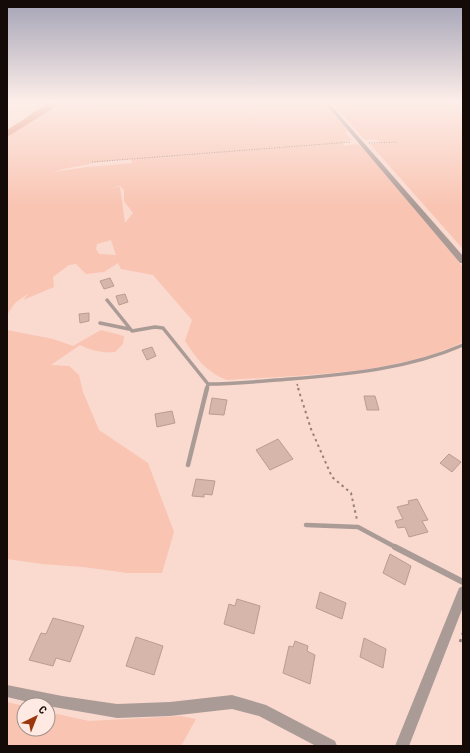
<svg xmlns="http://www.w3.org/2000/svg" width="470" height="753" font-family="'Roboto Condensed',sans-serif">
<style>
.green{fill:#f9c4b2;fill-rule:evenodd}
.lines{fill:none;stroke-linecap:round;stroke-linejoin:round}
.river{fill:#df896c;fill-rule:evenodd}
.building{fill:#d6b6ab;stroke:#bb9c92}
.path-far3{stroke:#978078;stroke-width:1;stroke-dasharray:1 1.5;stroke-linecap:butt}
.path-far2{stroke:#978078;stroke-width:1.5;stroke-dasharray:2 2.5;stroke-linecap:butt}
.path-far1{stroke:#978078;stroke-width:2;stroke-dasharray:2.5 3.5;stroke-linecap:butt}
.path{stroke:#978078;stroke-width:2.5;stroke-dasharray:3 4.5;stroke-linecap:butt}
.service-far2{stroke:#aa9b97;stroke-width:3.5}
.service-far1{stroke:#aa9b97;stroke-width:4.5}
.service{stroke:#aa9b97;stroke-width:6}
.minor{fill:#aa9b97;fill-rule:evenodd}
.tertiary{fill:#aa9b97;fill-rule:evenodd}
</style>
<rect width="100%" height="100%" fill="#fad9ce"/>
<path class="green" d="M 37,102 L 51,102 L 7,132 L 7,130 C 18,124 35,115 37,102 Z
M 58,102 C 75,105 103,102 122,102 L 99,104 L 133,105 L 132,102 L 324,102 L 348,131 L 345,133 L 352,140 L 343,142 L 344,146 L 356,144 L 363,147 L 463,267 L 463,342 C 396,375 301,375 227,380 C 207,373 196,358 185,341 L 192,320 L 153,275 L 121,269 L 118,263 L 104,272 L 86,274 L 76,264 L 69,265 L 53,277 L 54,287 L 23,300 L 29,293 L 15,303 L 7,315 L 7,135 L 29,123 L 36,116 ZM 132,159 L 131,162 L 133,163 L 87,167 L 53,172 L 63,169 L 90,164 L 90,163 ZM 120,186 L 124,190 L 124,201 L 133,213 L 125,223 L 120,187 L 112,188 ZM 111,240 L 116,255 L 99,254 L 96,249 L 97,244 Z
M 331,102 L 463,102 L 463,249 L 370,144 L 382,143 L 375,139 L 365,140 Z
M 7,330 L 53,339 L 73,346 L 101,330 L 124,336 L 123,344 L 115,352 C 103,353 92,351 80,345 L 51,365 L 69,366 L 79,375 L 83,392 L 99,430 L 148,463 L 174,532 L 162,573 L 128,573 L 83,567 L 42,564 L 7,559 Z
M 7,702 L 24,706 L 24,729 L 48,729 L 48,712 L 89,721 L 181,716 L 196,719 L 181,746 L 7,746 Z"/>
<g class="lines">
<path class="river" d="M 51,102 L 59,102 L 57,106 L 7,137 L 7,130 Z"/>
</g>
<path class="building" d="M 110,278 L 114,286 L 104,289 L 100,281 Z
M 125,294 L 128,302 L 119,305 L 116,296 Z
M 89,313 L 89,321 L 80,323 L 79,314 Z
M 152,347 L 156,356 L 147,360 L 142,350 Z
M 364,396 L 375,396 L 379,410 L 367,410 Z
M 212,398 L 227,400 L 224,415 L 209,414 Z
M 172,411 L 175,423 L 157,427 L 155,414 Z
M 278,439 L 293,459 L 270,470 L 256,450 Z
M 449,454 L 461,462 L 452,472 L 440,463 Z
M 196,479 L 215,481 L 212,495 L 204,494 L 204,497 L 192,496 Z
M 417,499 L 428,520 L 422,521 L 428,532 L 409,537 L 405,527 L 398,528 L 395,521 L 403,519 L 397,507 L 409,504 L 408,501 Z
M 390,554 L 411,566 L 405,585 L 383,573 Z
M 320,592 L 346,603 L 342,619 L 316,608 Z
M 237,599 L 260,606 L 254,634 L 224,624 L 229,604 L 235,606 Z
M 53,618 L 84,626 L 70,662 L 56,658 L 53,666 L 29,660 L 41,633 L 46,634 Z
M 136,637 L 163,646 L 154,675 L 126,666 Z
M 364,638 L 386,649 L 383,668 L 360,657 Z
M 295,641 L 308,646 L 307,651 L 315,655 L 310,684 L 283,673 L 289,646 L 293,647 Z"/>
<g class="lines">
<path class="path-far3" d="M 369,143 L 397,142
M 92,162 L 351,142"/>
<path class="path-far2" d="M 297,384 L 299,389"/>
<path class="path-far1" d="M 298,388 L 311,429 L 332,477 L 351,493 L 357,520"/>
<path class="path" d="M 460,642 L 463,633"/>
<path class="service-far2" d="M 107,300 L 132,331 L 155,327 L 163,328 L 208,384
M 100,323 L 129,329
M 207,389 L 208,384 C 236,384 263,381 290,379 C 350,374 408,369 463,345"/>
<path class="service-far1" d="M 188,465 L 207,388
M 306,525 L 358,527 L 397,548"/>
<path class="service" d="M 395,547 L 463,582"/>
<path class="minor" d="M 463,586 L 463,607 L 409,746 L 395,746 L 459,588 Z
M 7,685 L 62,696 L 117,704 L 170,702 L 232,695 L 266,705 L 335,741 L 337,746 L 316,746 L 259,716 L 232,709 L 170,716 L 117,718 L 48,706 L 48,705 L 41,705 L 7,697 Z"/>
<path class="tertiary" d="M 324,102 L 328,102 L 463,256 L 463,263 L 460,263 Z"/>
</g>
<linearGradient id="sky" x2="0" y2="1"><stop stop-color="#a4a3b6"/><stop offset="0.49" stop-color="#fdeee9"/><stop offset="1" stop-color="#fdeee9" stop-opacity="0"/></linearGradient>
<rect width="470" height="207" fill="url(#sky)"/>
<rect width="470" height="753" fill="none" stroke="#140a07" stroke-width="16"/>
<g transform="translate(36 717) rotate(43)"><circle r="19" fill="#feeae3" stroke="#a0908b"/>
<path d="M0-3L7 15L0 10L-7 15Z" fill="#9b360a"/>
<text y="-6" font-size="11" font-weight="bold" text-anchor="middle" fill="#140a07">С</text>
</g>
</svg>
